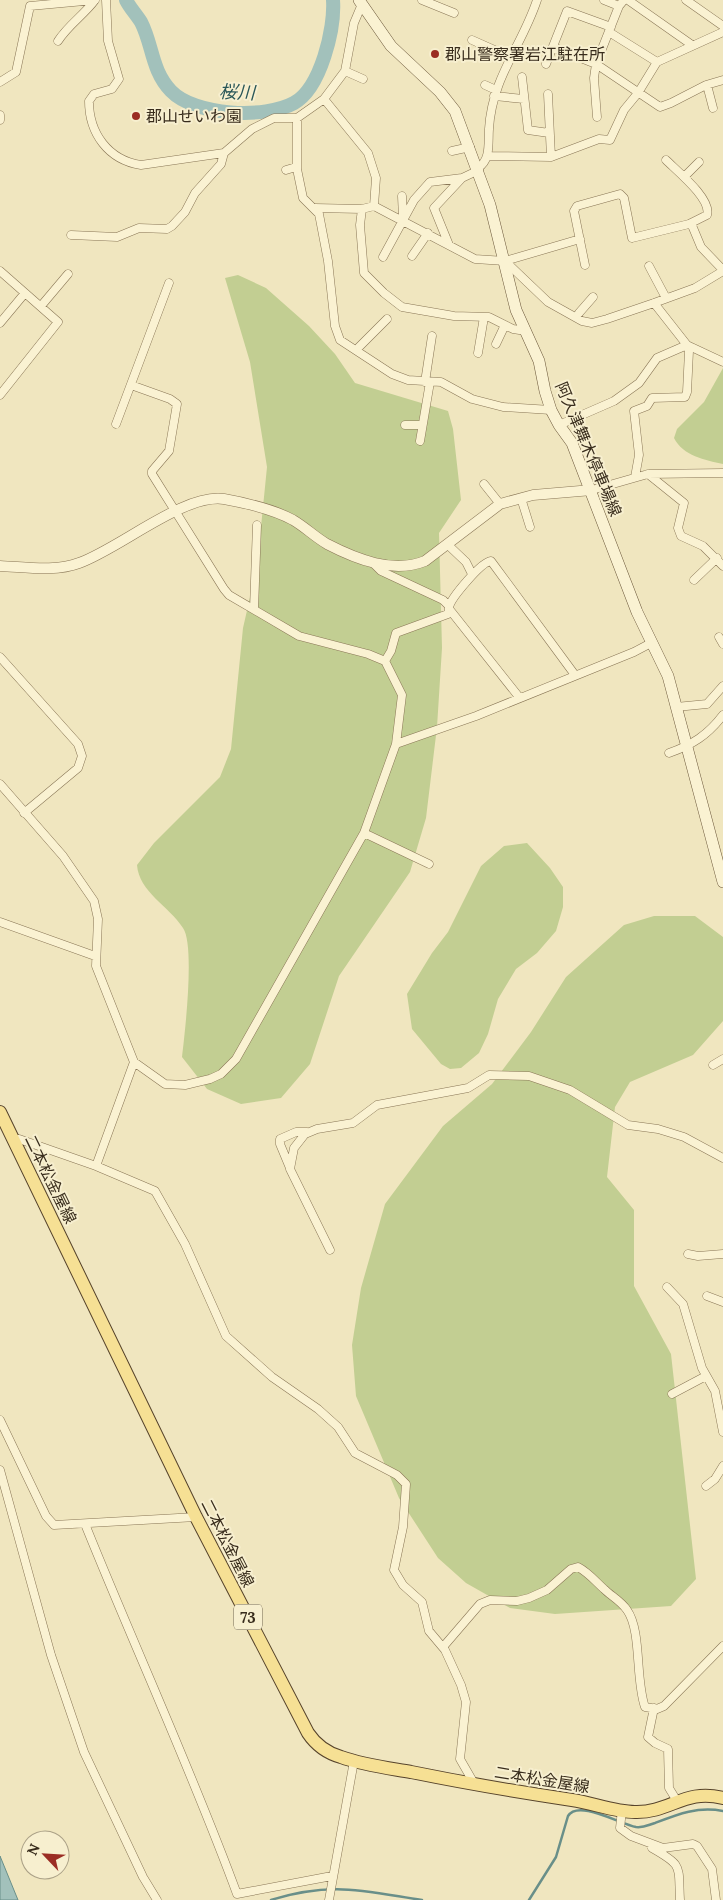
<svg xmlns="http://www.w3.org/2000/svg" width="723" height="1900" font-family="Lora,'Noto Sans JP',serif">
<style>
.green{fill:#c2ce92}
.water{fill:#a2c1bb;stroke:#698f89}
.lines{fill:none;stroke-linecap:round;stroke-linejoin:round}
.stream{stroke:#698f89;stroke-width:2.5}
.river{stroke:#a2c1bb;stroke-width:14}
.minor-casing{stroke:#897656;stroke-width:9}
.tertiary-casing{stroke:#897656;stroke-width:11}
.secondary-casing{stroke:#6b573a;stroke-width:12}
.primary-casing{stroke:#56432b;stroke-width:14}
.minor{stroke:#faf2d2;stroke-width:8}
.tertiary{stroke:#faf2d2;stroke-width:10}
.secondary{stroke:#faf2d2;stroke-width:11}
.primary{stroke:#f6e094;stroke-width:12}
.poi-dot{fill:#9b2d24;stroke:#f7efcf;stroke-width:2}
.labels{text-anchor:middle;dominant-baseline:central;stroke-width:4;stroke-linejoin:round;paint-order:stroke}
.shield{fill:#f7efcf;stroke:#716652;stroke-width:1}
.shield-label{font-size:15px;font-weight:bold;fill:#382c1c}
.poi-label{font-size:16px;fill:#382c1c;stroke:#f7efcf;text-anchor:start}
.street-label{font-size:16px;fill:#382c1c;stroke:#f7efcf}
.water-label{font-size:18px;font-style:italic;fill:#2a5758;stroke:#f7efcf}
</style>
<rect width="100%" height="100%" fill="#f0e6bf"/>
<path class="green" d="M 238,275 L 266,288 L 309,326 L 335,354 L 355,383 L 448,411 L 453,429 L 461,500 L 439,533 L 442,648 L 437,727 L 426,818 L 410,872 L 339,976 L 310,1064 L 281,1098 L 241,1104 L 207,1089 L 182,1057 C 185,1032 195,945 183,928 C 169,906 139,892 137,865 L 154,843 L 220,777 L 231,749 L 243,628 L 257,567 L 267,467 L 250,362 L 225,278 Z
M 723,368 L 723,464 C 705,460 683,456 674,438 L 677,429 L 704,402 Z
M 527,843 L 550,868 L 563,887 L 563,907 L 556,931 L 537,953 L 516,969 L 498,999 L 488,1034 L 479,1053 L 461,1068 L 450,1069 L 441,1064 L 412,1029 L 407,994 L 432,953 L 448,932 L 481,866 L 504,846 Z
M 654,916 L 695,916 L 723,937 L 723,1021 L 693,1055 L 630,1082 L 615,1107 L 607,1177 L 634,1210 L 634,1286 L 671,1354 L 696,1579 L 671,1606 L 555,1614 L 510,1608 L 466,1583 L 438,1558 L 399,1498 L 356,1396 L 352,1345 L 361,1288 L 385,1204 L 443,1126 L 492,1084 L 531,1032 L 566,977 L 624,925 Z"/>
<path class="water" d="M 0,1856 L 18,1900 L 0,1900 Z"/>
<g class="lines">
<path class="stream" d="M 271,1900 C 331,1881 363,1891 422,1900
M 529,1900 L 556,1857 L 568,1816 C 578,1799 620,1824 636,1827 C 644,1828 648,1825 655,1823 C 678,1814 698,1806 723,1811"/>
<path class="river" d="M 126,0 C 130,8 136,14 141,22 C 153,45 151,70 171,91 C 195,116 265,119 294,103 C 321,88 335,28 333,0"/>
<defs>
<path id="minor" d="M 106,0 L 108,41 L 119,79 L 112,89 L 94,94 L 89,101 C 89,133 108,160 141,165 L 224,153
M 422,0 L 454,13
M 604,0 L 619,6
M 624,0 L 619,6 L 596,64 L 660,107 L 671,103 L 706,85 L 723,80
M 628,0 L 692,45
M 686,0 L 723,26
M 609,32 L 657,62
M 472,40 L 510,57
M 58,41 C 68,25 84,15 95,0
M 553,47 L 596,64 L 594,78 L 597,117
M 546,64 L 567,11 L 611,27
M 345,71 L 363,79
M 522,77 L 528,130 L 549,133
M 0,82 L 16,72 L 30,6 L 95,0
M 485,85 L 496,90
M 707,85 L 713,108
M 548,94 L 551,157
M 494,96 L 524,99
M 324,99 L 368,153 L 376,178 L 374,206
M 0,115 L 0,120
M 297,118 L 297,169 L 303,198 L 319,214 L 328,261 L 335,326 L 340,340 L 392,374 L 408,380 L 441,382 L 472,399 L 503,407 L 551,410
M 452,151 L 470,147
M 487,156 L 551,157 L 599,139 L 610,140 L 624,110 L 638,93 L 657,62 L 723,32
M 478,168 C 491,160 488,143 489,129 C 492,77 522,46 537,0
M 286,170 L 296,167
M 684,177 L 699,162
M 402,196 L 403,218
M 315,208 L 362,209 L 374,206 L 475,259 L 505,261 L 548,302 L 582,321 L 592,323 L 607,319 L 654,303 L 695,288 L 723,271
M 362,209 L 360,225 L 364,273 L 384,293 L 402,307 L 454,316 L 489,317 L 513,329 L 526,331
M 691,223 L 701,247 L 723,270
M 71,235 L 117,237 L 139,228 L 167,229 L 172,226 L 185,212 L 195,193 L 221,164 L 224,153 L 252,129 L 274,118 L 297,118 L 324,99 L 345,71 L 354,23 L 362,4
M 449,245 L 434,208 L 462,178
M 412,256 L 428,233
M 383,257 L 414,200 L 430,182 L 462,178 L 479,170
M 505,261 L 580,239
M 585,265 L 574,211 L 577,206 L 620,194 L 624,198 L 632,238 L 689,224 L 707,215 C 712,199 677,171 666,160
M 649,266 L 666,298
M 0,271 L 58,322 L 0,395
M 41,306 L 68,274
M 579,313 L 593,297
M 0,323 L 25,293
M 496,344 L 505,325
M 356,350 L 387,319
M 478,353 L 484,317
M 425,382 L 432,336
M 116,424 L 169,283
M 405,425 L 421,425
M 559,425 L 614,401 L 639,383 L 657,358 L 687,345 L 654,303
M 420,441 L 430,382
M 648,474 L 684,503 L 678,528 L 681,536 L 703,546 L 723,566
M 635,477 L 639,455 L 634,411 L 647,406 L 652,398 L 685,397 L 687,392 L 689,351 L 687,345 L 723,362
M 484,484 L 500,504
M 592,490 L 648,474 L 723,473
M 521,498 L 530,527
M 447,544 L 466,562 L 472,574
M 373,563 L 381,571 L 443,600 L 449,606
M 694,580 L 717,558
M 254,609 L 257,525
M 450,610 L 519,697
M 719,637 L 723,644
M 0,657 L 78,744 L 82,756 L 78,768 L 24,813
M 385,661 L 391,651 L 396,633 L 448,614 C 449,612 449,609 449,607 C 451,598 481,562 491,561 L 575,675
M 676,707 L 707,704 L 723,686
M 396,744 L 476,716 L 634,652 L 651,643
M 669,753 C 692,745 708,735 723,715
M 0,784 L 63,856 L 94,901 L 98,919 L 96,966 L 134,1062 L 165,1084 L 185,1085 L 210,1079 L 221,1074 L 236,1059 L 364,833 L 396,744 L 402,695 L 385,661 L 368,654 L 299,636 L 229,595 L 224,589 L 152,474 L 152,471 L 169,451 L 177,404 L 170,399 L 131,385
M 364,833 L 429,864
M 0,922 L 95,956
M 713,1065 L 723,1059
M 14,1140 L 19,1139 L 96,1166 L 155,1191 L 185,1244 L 226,1336 L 272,1377 L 318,1409 L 338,1427 L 355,1453 L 397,1475 L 406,1484 L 403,1527 L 394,1570 L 403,1585 L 422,1602 L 429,1631 L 445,1650 L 461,1685 L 466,1702 L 460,1759 L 475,1785
M 96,1166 L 134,1062
M 290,1168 L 280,1144 L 280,1139 L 296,1132 L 307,1132
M 330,1250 L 290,1169 L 294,1148 L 305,1134 L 317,1129 L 353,1123 L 377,1105 L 468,1088 L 489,1075 L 529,1076 L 570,1090 L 628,1125 L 658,1129 L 684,1137 L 723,1158
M 688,1254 L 698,1256 L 723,1254
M 667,1287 L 683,1304 L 702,1368 L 715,1391 L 723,1432
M 707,1296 L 723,1302
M 672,1394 L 706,1376
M 0,1420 L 46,1516 L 54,1525 L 196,1517
M 0,1470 L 51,1655 L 84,1752 L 143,1877 L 157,1900
M 706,1486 L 715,1479 L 723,1466
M 85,1524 C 135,1648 191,1769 237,1894 L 332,1876
M 443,1647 L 480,1604 L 490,1600 L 517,1601 L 529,1598 L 547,1590 L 571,1569 L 578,1567 C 589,1573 595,1581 604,1589 C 611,1596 621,1601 627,1610 C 642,1631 635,1679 645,1707 L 657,1709 L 664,1706 L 723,1646
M 654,1708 L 648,1737 L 655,1743 L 668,1749 L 669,1788 L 677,1801
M 622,1810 L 620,1828 L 631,1836 L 663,1848 L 693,1844 L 697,1846 L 712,1869 L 716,1900
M 652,1848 C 684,1866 678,1866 680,1900
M 329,1900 L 354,1761"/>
<path id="tertiary" d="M 0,566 C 26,567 55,572 79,563 C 119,549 184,493 224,499 C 246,503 273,509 293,520 C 305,527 315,537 327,544 C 356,559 393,574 425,561 L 500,504 L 533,495 L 592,490"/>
<path id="secondary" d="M 359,0 L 391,46 L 440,92 L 455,111 L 490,205 L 516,310 L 539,361 L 545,391 L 551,410 L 559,425 L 572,443 L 637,612 L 668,676 L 723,882"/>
<path id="primary" d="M 0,1112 L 196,1517 L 308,1733 C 316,1745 327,1753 341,1757 C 363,1765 388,1768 411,1772 C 465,1783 518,1792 572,1800 C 593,1803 615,1812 635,1812 C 670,1813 685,1788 723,1798"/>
</defs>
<use href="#minor" class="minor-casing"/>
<use href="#tertiary" class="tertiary-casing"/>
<use href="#secondary" class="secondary-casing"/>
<use href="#primary" class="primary-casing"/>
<use href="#minor" class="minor"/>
<use href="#tertiary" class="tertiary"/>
<use href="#secondary" class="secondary"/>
<use href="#primary" class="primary"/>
</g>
<g class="poi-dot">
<circle cx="435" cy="54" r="5"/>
<circle cx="136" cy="116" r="5"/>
</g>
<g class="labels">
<rect class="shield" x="234" y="1604.5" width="28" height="25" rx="4"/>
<g class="shield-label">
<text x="248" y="1617">73</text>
</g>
<g class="poi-label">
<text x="445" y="54">郡山警察署岩江駐在所</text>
<text x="146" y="116">郡山せいわ園</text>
</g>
<g class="street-label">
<text transform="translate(589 449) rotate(67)">阿久津舞木停車場線</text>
<text transform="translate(51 1179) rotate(64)">二本松金屋線</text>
<text transform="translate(228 1543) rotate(63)">二本松金屋線</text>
<text transform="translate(542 1779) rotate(9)">二本松金屋線</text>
</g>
<g class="water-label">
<text transform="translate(237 92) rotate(2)">桜川</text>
</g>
</g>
<g transform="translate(45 1855) rotate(295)"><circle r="24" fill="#f7efcf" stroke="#aba187"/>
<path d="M0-4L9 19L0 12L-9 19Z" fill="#9b2d24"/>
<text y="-8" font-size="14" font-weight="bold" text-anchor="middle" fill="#382c1c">N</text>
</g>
</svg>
